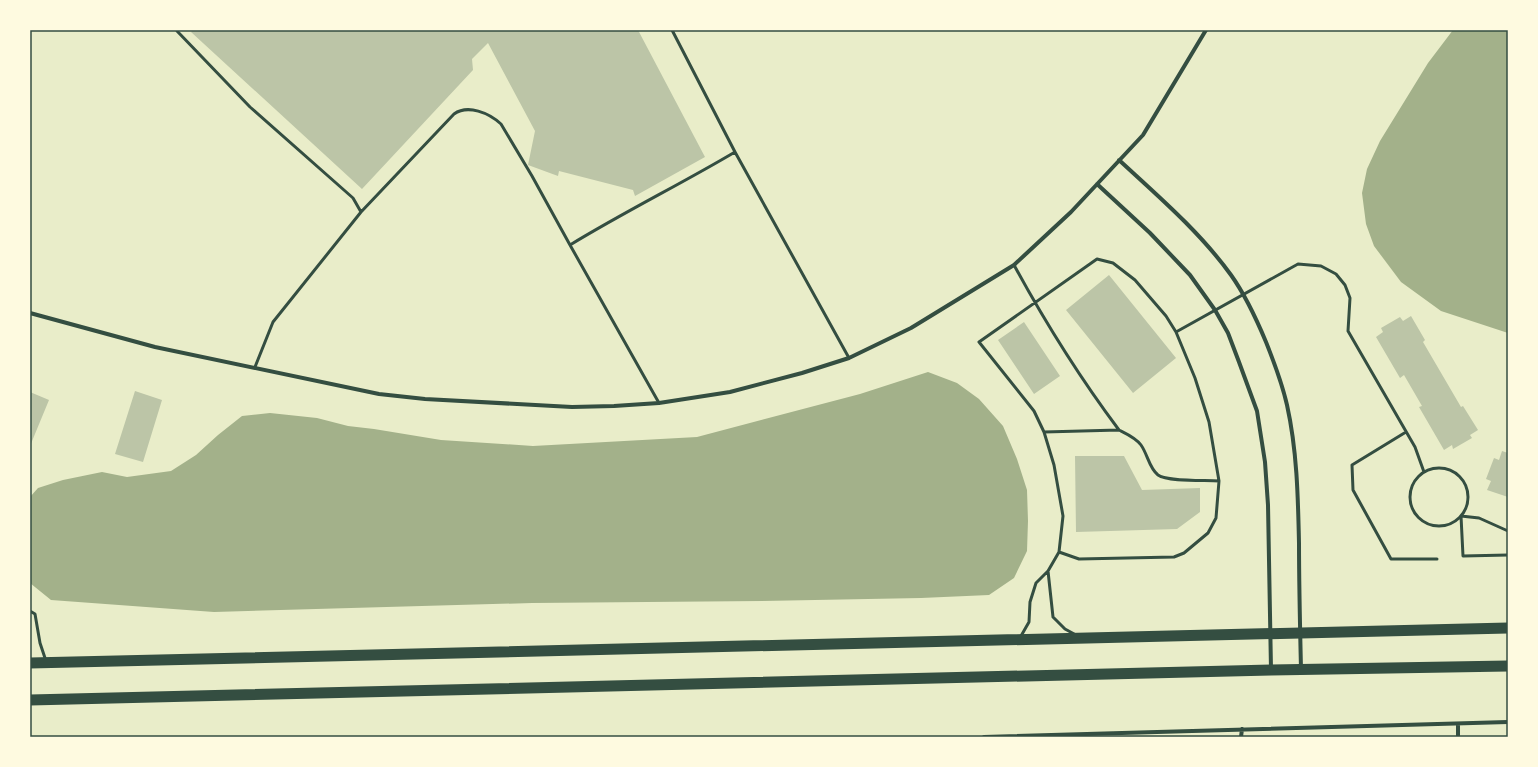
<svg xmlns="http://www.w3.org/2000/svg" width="1538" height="767" font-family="'Zilla Slab',serif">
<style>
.water{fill:#a3b18a}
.building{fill:#bcc5a7}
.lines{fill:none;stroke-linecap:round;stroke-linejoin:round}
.service{stroke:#344e41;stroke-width:3}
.minor{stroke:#344e41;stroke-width:4}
.trunk{stroke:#344e41;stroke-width:11}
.neatline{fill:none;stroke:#344e41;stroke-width:1.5}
</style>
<rect width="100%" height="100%" fill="#e9edc9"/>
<path class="water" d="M 1453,30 L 1508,30 L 1508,333 L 1441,311 L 1401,282 L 1374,246 L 1366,224 L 1362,193 L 1367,169 L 1380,141 L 1428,63 Z
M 928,372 L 957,383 L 979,399 L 1003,426 L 1017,459 L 1027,490 L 1028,521 L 1027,551 L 1014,578 L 989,595 L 921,598 L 762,601 L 532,603 L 214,612 L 51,600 L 30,583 L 30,497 L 38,488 L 63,480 L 102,472 L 127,477 L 171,471 L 196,455 L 218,435 L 242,416 L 270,413 L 317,418 L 348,426 L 374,429 L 441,440 L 533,446 L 697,437 L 860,394 Z"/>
<path class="building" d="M 193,30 L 638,30 L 705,157 L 635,196 L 633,190 L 559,171 L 558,176 L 528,165 L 535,131 L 488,43 L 472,59 L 473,70 L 362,189 L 191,32 Z
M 1109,275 L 1176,358 L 1133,393 L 1066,310 Z
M 1411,316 L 1425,340 L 1423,342 L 1461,407 L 1463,406 L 1478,430 L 1470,435 L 1472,438 L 1453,449 L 1452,445 L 1444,450 L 1419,407 L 1422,406 L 1404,375 L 1400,378 L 1376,337 L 1383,332 L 1381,328 L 1400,317 L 1403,321 Z
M 1024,322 L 1060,376 L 1034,394 L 998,340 Z
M 135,391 L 162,400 L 143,462 L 115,454 Z
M 30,392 L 49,400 L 30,446 Z
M 1502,451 L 1508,453 L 1508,497 L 1487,490 L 1491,481 L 1486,479 L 1494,458 L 1499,460 Z
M 1075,456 L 1124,456 L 1142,490 L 1200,488 L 1200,512 L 1177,529 L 1076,532 Z"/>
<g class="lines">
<path class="service" d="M 177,30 L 177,31 L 250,107 L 353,198 L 361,212 L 273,322 L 255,367
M 672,30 L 735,152
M 361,212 L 454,114 C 468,104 489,113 501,124 L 532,176 L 570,245 C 624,212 681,184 735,152 L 849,358
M 570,245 L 659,403
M 1014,265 C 1045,322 1080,378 1119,430 L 1044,432
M 1176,332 L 1298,264 L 1321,266 L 1336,274 L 1345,285 L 1350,298 L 1348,331 L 1415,447 L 1424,472
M 1119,430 C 1127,434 1136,438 1141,445 C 1148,455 1149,468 1158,475 C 1168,482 1205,480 1219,481
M 1406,432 L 1352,465 L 1353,490 L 1391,559 L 1437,559
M1410 497a29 29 0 1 1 58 0a29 29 0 1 1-58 0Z
M 1508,531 L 1479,518 L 1461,516 L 1463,556 L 1508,555
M 1048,571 L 1053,617 L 1065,629 L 1076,635
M 30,611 L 35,614 L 40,643 L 46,661
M 1021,636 L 1029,622 L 1030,602 L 1036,583 L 1048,571 L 1059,552 L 1063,516 L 1054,465 L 1044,432 L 1034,411 L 979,342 L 1097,259 L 1113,263 L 1135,280 L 1166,316 L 1176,332 L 1195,378 L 1209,422 L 1219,481 L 1216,518 L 1208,533 L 1184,553 L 1174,557 L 1079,559 L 1059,552"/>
<path class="minor" d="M 1119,160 C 1158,196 1200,232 1231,275 C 1246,296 1256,318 1266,342 C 1274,362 1282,383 1287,405 C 1297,450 1298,496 1299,543 C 1299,585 1300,627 1301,669
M 1097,184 L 1150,233 L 1190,275 L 1215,310 L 1228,333 L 1239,362 L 1257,411 L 1265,462 L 1268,505 L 1271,669
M 30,313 L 155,347 L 379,394 L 425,399 L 572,407 L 614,406 L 659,403 L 730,392 L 802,373 L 849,358 L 911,328 L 1014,265 L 1071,212 L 1143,135 L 1206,30
M 984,737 L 1508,722
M 1241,737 L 1242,729
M 1458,737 L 1458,724"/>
<path class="trunk" d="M 30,663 L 1508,628
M 30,700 L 1271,670 L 1508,666"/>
</g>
<rect width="1538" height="767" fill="none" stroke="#fefae0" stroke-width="62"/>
<rect x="31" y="31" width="1476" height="705" class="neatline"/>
</svg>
